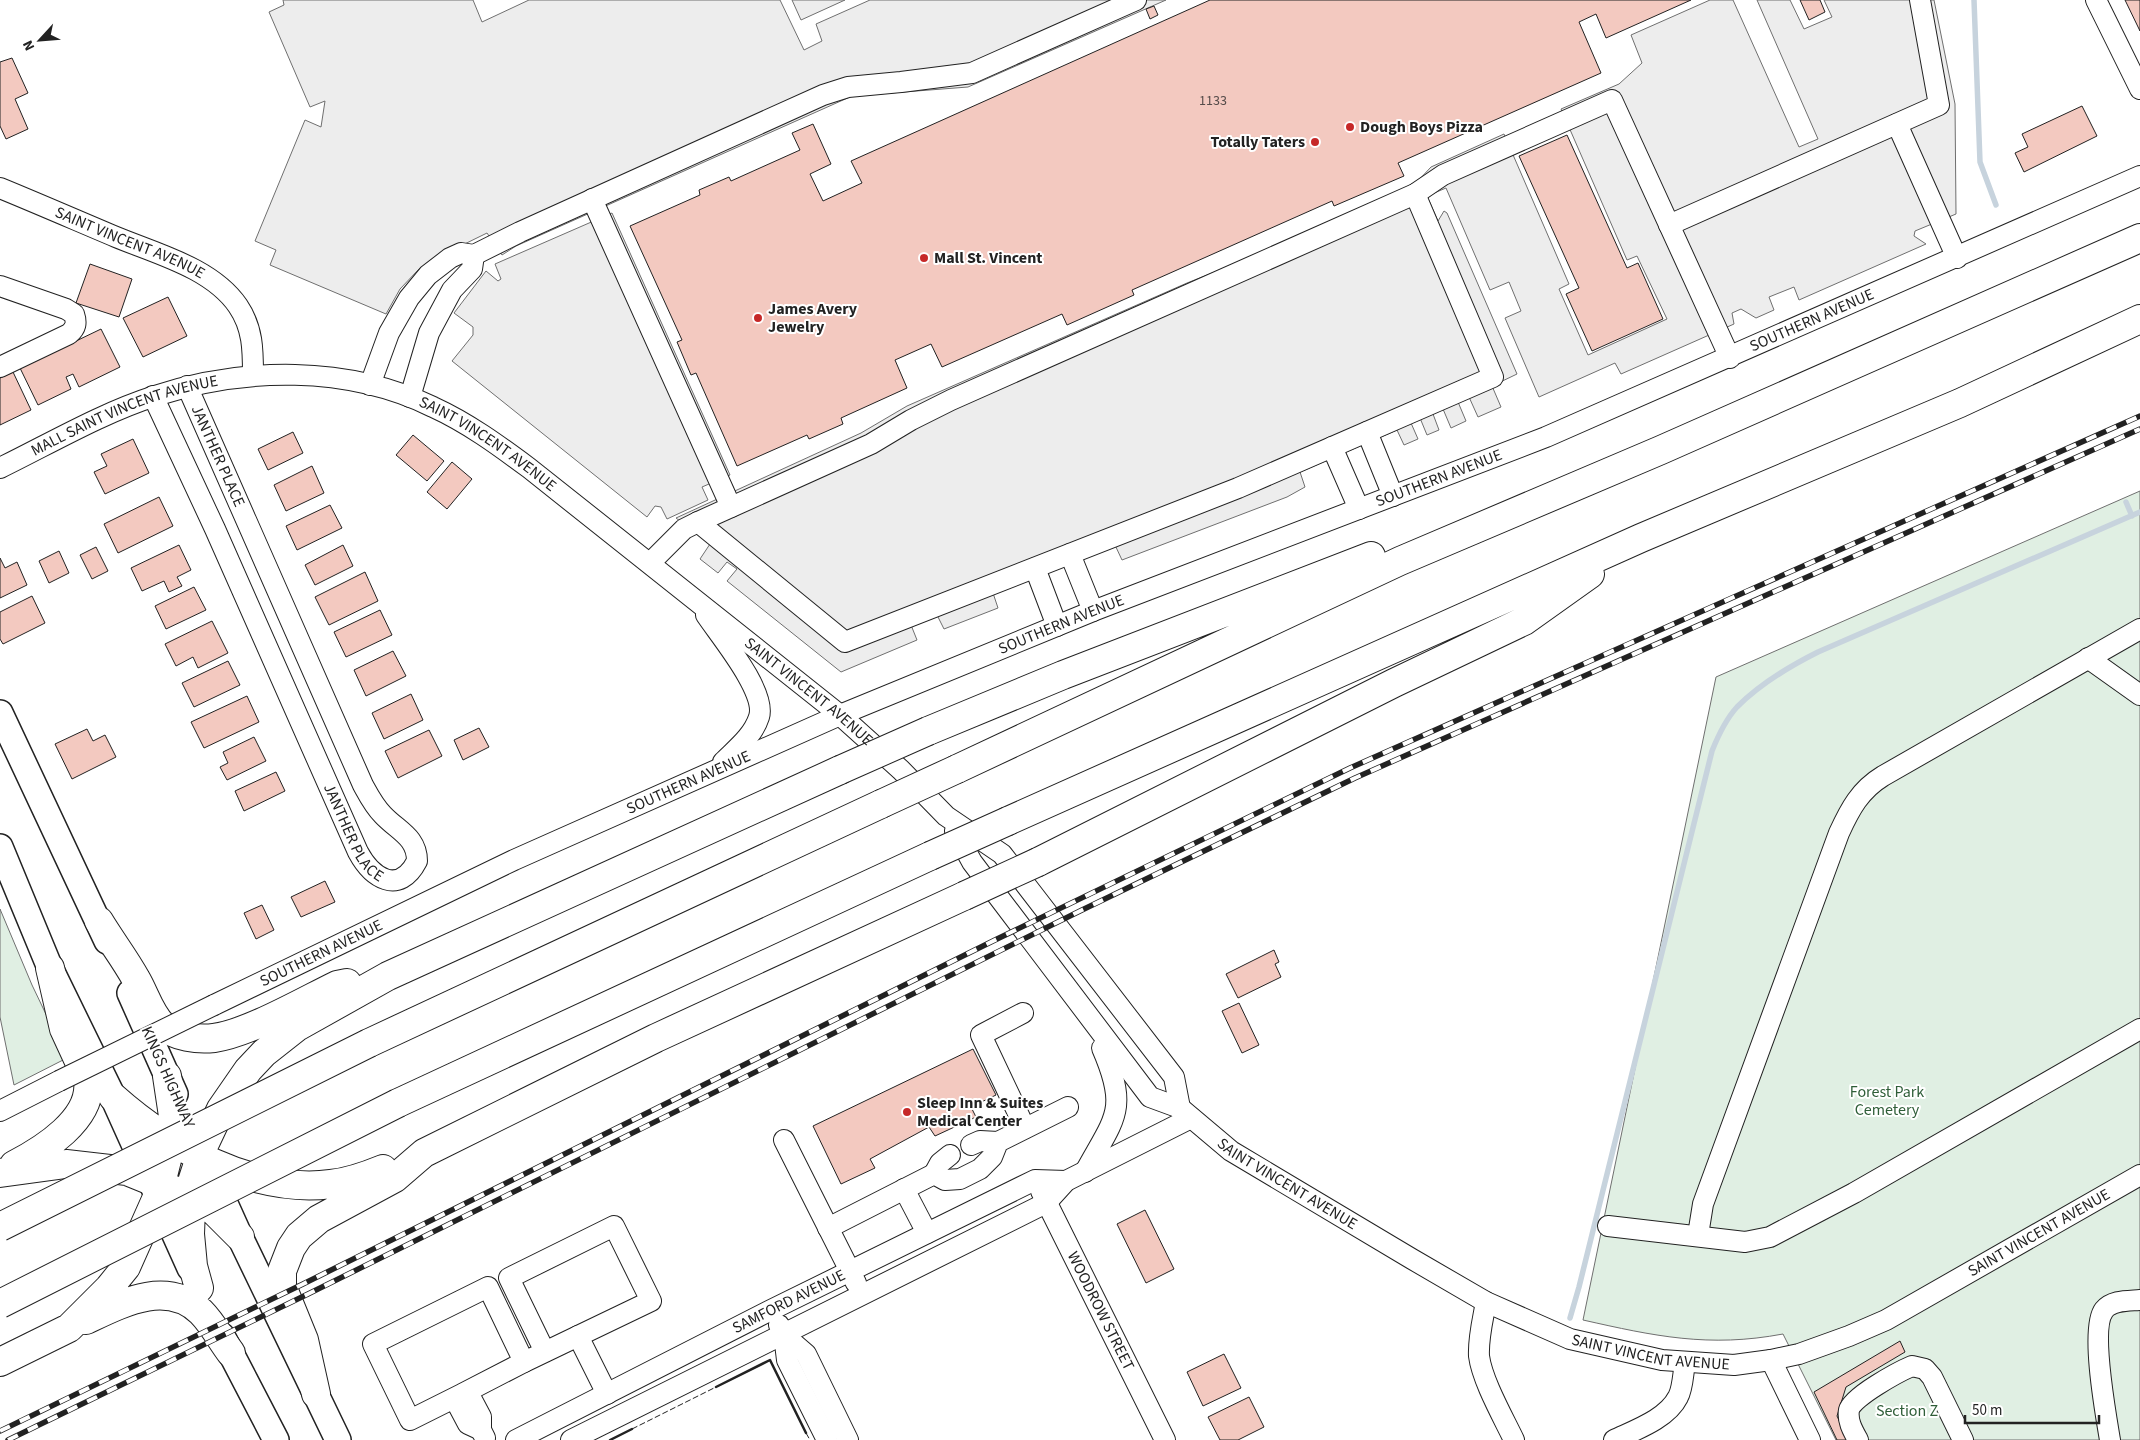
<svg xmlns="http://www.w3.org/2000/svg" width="2140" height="1440" font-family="'Source Sans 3',sans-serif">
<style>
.green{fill:#e0efe3;stroke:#6f6f6f}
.parking{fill:#ededed;stroke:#6f6f6f}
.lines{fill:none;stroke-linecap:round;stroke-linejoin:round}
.stream{stroke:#c7d3dd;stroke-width:5.5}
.building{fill:#f3c9c0;stroke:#222}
.minor-casing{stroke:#222;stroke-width:22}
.major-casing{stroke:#222;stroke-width:28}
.highway-casing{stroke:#222;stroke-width:30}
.minor{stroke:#fff;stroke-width:20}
.major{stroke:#fff;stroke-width:25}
.highway{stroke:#fff;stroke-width:28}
.rail-casing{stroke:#222;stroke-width:5.5}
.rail{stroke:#fff;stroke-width:4;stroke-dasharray:11;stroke-linecap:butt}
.minor-bridge-casing{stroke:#222;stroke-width:22;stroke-linecap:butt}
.highway-bridge-casing{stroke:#222;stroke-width:30;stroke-linecap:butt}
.minor-bridge{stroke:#fff;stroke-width:20}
.highway-bridge{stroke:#fff;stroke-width:28}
.fence{stroke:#222;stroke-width:1;stroke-dasharray:6 2.5;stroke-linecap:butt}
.wall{stroke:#222;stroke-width:2.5}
.poi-dot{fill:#c62828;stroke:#fff;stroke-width:2}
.labels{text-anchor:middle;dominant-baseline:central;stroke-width:4;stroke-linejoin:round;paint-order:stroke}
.number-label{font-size:14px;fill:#564c4a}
.poi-label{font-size:16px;font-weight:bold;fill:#222;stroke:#fff;text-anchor:start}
.street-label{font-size:16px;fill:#222;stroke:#fff}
.park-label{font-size:16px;fill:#2f5e38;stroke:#fff}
</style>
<rect width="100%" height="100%" fill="#fff"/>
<path class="green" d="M 2140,491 L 2140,1440 L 1836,1440 L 1783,1334 C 1709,1348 1654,1336 1583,1320 L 1716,677 Z
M 0,909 L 32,985 L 55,1033 L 65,1059 L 14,1085 L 0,1017 Z"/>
<path class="parking" d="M 283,0 L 473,0 L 482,22 L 529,0 L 780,0 L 804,50 L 822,41 L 816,24 L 870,0 L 1166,0 L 968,87 L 852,96 L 516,246 L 502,255 L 487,233 L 434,259 L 419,269 L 400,289 L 386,314 L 270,265 L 276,250 L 255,241 L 305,120 L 321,127 L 325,101 L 310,107 L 269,12 L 284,5 Z
M 792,0 L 845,0 L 801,20 Z
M 1710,0 L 1733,0 L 1799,147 L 1818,139 L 1757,0 L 1790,0 L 1804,29 L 1832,17 L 1824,0 L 1934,0 L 1955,104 L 1956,214 L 1915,231 L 1914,236 L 1926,244 L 1799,300 L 1794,287 L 1769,297 L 1774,310 L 1756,318 L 1741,309 L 1732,313 L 1734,324 L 1621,374 L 1615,363 L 1539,397 L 1505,318 L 1521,311 L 1509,282 L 1490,290 L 1446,188 L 1427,196 L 1438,221 L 1444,211 L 1447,213 L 1517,374 L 1492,386 L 1501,407 L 1478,417 L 1469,397 L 1458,402 L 1466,421 L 1451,428 L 1443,409 L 1433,414 L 1439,430 L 1427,435 L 1420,418 L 1411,423 L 1418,439 L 1404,445 L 1397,430 L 1300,472 L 1305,487 L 1287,497 L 1122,560 L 1115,545 L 993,593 L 998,608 L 944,629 L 937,615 L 911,625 L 917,640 L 841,672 L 727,581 L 737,569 L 727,562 L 718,573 L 700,559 L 710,544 L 676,518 L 861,433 L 907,406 L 1187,283 L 1245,260 L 1415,184 L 1431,167 L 1504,134 L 1569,284 L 1559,289 L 1588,355 L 1667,319 L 1637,256 L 1627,260 L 1561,109 L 1619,84 L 1642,63 L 1631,35 Z
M 612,213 L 730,475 L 702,487 L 708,500 L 667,519 L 661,507 L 655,506 L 647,517 L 452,361 L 473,335 L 473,327 L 454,313 L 486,271 L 498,281 L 501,279 L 495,264 Z"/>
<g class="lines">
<path class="stream" d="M 1974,0 L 1980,162 L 1996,205
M 2126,502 L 2132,516
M 1570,1318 L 1579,1287 L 1712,751 C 1718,736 1726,719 1737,707 C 1760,684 1790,666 1818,652 L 2140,512"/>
</g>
<path class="building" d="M 1210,0 L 1691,0 L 1606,38 L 1596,14 L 1579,22 L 1601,73 L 1398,163 L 1404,176 L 1334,206 L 1332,201 L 1132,290 L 1134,295 L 1067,325 L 1062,314 L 942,367 L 931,344 L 895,360 L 907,388 L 841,418 L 843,424 L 809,439 L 807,435 L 737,466 L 696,373 L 691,375 L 677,342 L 682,340 L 630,226 L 700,195 L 699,190 L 729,177 L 731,181 L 800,150 L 792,133 L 813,124 L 831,164 L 810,174 L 823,201 L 862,183 L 851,161 Z
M 1800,0 L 1820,0 L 1825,12 L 1809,20 Z
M 2125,0 L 2140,0 L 2140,31 Z
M 1154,6 L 1158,15 L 1150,19 L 1146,9 Z
M 12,58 L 28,93 L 15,99 L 28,129 L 6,139 L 0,126 L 0,62 Z
M 2082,106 L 2097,136 L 2024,172 L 2015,153 L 2028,147 L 2022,134 Z
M 1567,135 L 1627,268 L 1638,263 L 1663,319 L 1592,351 L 1566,294 L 1579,288 L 1519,156 Z
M 90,264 L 132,279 L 119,317 L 76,303 Z
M 168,297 L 187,336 L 143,357 L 123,318 Z
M 101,329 L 120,367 L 79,387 L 73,374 L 66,377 L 71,389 L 38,405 L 20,368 Z
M 13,372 L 31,410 L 0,425 L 0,378 Z
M 293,432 L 303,453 L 268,470 L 258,449 Z
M 413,435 L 444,461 L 427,481 L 396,455 Z
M 133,439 L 149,473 L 105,494 L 94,472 L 107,466 L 101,454 Z
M 452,462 L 472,479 L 447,509 L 427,492 Z
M 312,466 L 324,493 L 286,511 L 274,485 Z
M 159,497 L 173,526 L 118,553 L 104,524 Z
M 330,505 L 342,528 L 297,550 L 286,526 Z
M 179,545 L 191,570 L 177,577 L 182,586 L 169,592 L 164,581 L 142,591 L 131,568 Z
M 343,545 L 353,566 L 315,585 L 305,565 Z
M 96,547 L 108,571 L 92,579 L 80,555 Z
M 59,551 L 69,573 L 49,583 L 39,561 Z
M 0,558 L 5,568 L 17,562 L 27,585 L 0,598 Z
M 365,572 L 378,601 L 329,625 L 315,597 Z
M 194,587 L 206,610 L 166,629 L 155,606 Z
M 32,596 L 45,623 L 3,644 L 0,639 L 0,612 Z
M 380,610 L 392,635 L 346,657 L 334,632 Z
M 212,621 L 228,653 L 198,668 L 193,657 L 176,666 L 165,644 Z
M 393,651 L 406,676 L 366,696 L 354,670 Z
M 228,661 L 240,685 L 194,707 L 182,683 Z
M 411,694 L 423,720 L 384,739 L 372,713 Z
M 247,696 L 259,722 L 204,748 L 191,722 Z
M 479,728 L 489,747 L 463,760 L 454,740 Z
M 87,729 L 93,741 L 105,735 L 116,757 L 72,779 L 55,744 Z
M 429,730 L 442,756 L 398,778 L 385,751 Z
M 254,737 L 266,761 L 227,780 L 220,767 L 228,763 L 223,752 Z
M 276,772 L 285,791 L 244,811 L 235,791 Z
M 325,881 L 335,902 L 301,917 L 291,897 Z
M 262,905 L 274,930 L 256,939 L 244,913 Z
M 1274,950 L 1279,962 L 1275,964 L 1281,977 L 1238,998 L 1226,974 Z
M 1239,1003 L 1259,1045 L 1242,1053 L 1222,1011 Z
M 973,1049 L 996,1095 L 971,1107 L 976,1117 L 935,1136 L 929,1127 L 870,1159 L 875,1168 L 841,1184 L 813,1126 Z
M 1145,1210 L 1174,1269 L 1146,1283 L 1117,1224 Z
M 1900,1341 L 1905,1352 L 1846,1387 L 1837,1416 L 1848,1440 L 1837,1440 L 1814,1392 Z
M 1224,1354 L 1241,1388 L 1203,1406 L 1187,1372 Z
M 1249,1397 L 1264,1427 L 1238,1440 L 1220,1440 L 1208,1417 Z"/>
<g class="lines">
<defs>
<g id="minor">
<path d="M 2096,0 L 2140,89"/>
<path d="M 1897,124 L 1957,258"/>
<path id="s1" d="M 0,188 C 39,204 78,221 116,237 C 157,254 212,268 238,306 C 253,328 253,350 253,375"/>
<path d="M 592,199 L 731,507"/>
<path d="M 1669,225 L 1939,105 L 1920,0"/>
<path d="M 0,286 L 66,309 L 74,314 C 77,323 76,328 69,334 L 0,367"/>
<path d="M 370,385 L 389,333 L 409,298 L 428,275 L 450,258 L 461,253 L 474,255 L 520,232 L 823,95 L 848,87 L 901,82 L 972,73 L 1136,0"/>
<path id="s2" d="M 153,396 L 215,529 L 358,852 C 372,878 399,896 417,861 C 417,837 398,831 383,815 C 374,806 369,796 363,785 L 187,386"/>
<path d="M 410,397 L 429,333 L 452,290 L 472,269 L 474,255"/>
<path d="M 1367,432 L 1393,496"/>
<path d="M 1332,447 L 1359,509"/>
<path id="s3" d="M 0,468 C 51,443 102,413 155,396 C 244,367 347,365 433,407 C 468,423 498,445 529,468 L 840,715 L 901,770 L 946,816 L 1002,854 L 1174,1077 L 1180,1108"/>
<path d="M 698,522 L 845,642 L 1238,488 L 1493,377 L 1415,194"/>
<path d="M 1070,554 L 1093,611"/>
<path d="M 650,563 L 684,529 L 698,522 L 871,444 L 911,420 L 951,400 L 1415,194 L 1443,175 L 1612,100 L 1730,358"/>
<path d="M 1035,568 L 1057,626"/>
<path d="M 706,615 C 720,636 767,692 759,717 C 753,736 736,749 723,762"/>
<path d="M 2088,658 L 2140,695"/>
<path id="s4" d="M 955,831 L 972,862 L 1150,1097 L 1180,1108 L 1231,1151 L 1412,1259 L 1486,1302 L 1570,1339 L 1662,1360 L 1734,1365 L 1771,1360 L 1799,1354 L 1849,1336 L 1886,1320 L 2140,1175"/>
<path id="s5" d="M 214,1005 L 514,860 L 840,715 L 1093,611 L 1546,437 L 2140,176"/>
<path d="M 1023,1013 L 981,1035 L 1025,1128"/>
<path d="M 0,1111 L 59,1081"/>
<path d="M 784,1140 L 856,1283"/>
<path d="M 971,1145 L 980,1141 L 998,1142"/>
<path d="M 1085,1172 C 1115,1117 1129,1110 1102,1048"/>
<path d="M 934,1174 L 940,1163 L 950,1155"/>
<path d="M 904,1189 L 927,1233"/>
<path id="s6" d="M 1041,1191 L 1165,1440"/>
<path d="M 1608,1226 L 1745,1242 L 1770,1237 L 1854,1193 L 2140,1029"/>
<path d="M 828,1228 L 934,1174 L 945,1180 L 960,1179 L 980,1169 L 992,1157 L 998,1142 L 1068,1107"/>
<path d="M 1698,1235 L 1703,1204 L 1839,833 C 1850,809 1860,790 1883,776 L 2140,629"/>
<path d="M 1486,1302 C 1483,1319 1478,1338 1479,1356 C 1482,1380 1503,1417 1514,1440"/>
<path d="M 779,1325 L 784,1335 L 787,1360 L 827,1440"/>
<path d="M 784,1335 L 806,1354 L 848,1440"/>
<path d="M 578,1336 L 607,1394"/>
<path d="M 1771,1360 L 1810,1440"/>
<path d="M 524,1362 L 651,1301 L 614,1226 L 509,1278 L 545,1352"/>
<path d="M 462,1394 L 410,1420 L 373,1344 L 488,1287 L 524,1362 L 462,1394 L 464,1398 L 459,1407 L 468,1424 L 481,1430"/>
<path d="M 464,1398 L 472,1400 L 481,1417 L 481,1430 L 485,1438"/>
<path id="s7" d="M 516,1440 L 771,1310 L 1035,1180 L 1066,1181"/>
<path d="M 571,1440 L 1046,1203 L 1066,1181 L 1191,1118"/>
<path d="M 1614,1440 C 1635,1430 1667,1419 1678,1397 C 1683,1388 1683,1373 1685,1363"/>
<path d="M 1858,1440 C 1853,1431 1847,1421 1849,1410 C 1852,1397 1898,1372 1912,1366 L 1925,1369 L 1932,1377 L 1963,1440"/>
<path d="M 2110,1440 C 2106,1416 2090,1328 2104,1310 C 2112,1300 2128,1301 2140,1300"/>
</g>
<path id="major" d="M 0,713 L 107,941
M 0,847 L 50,968 L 113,1097 L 190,1268
M 130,993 L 175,1094
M 199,1146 L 240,1237 L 338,1440
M 222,1336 L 276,1440"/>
<path id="highway" d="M 928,731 L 1063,675 L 1371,556
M 957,769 L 1400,561 L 1661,450 L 2140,238
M 1008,821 L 1641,538 L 1960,403 L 2140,319
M 1038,862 L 1394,683 L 1524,621 L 1590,574
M 99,921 C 111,941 125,959 136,979 C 145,994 150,1014 163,1026 C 175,1037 198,1040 214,1038 C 249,1033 304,1001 337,985 L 347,983
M 369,1043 L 881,804
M 113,1097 C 169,1147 253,1194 331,1184 C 349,1182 366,1176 383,1169
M 398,1103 L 930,856
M 14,1165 C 43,1150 93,1119 88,1081 L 64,1029 L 50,968
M 0,1173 L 66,1164 L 127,1171 L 196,1199 L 214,1211 L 240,1237
M 199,1288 L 193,1266 L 190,1234 L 192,1182 L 204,1145 L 221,1109 L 248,1070 L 264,1053 L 297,1027 L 388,976 L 840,770
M 86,1320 C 122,1303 167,1279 201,1312 C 213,1324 221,1340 231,1353
M 0,1362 L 69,1328 L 109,1288 L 126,1267 L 158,1195 L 169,1152 L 173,1116 L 167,1076
M 316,1394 L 304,1340 L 282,1286 L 282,1271 L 291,1248 L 299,1236 L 319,1219 L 395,1178 L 424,1153 L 656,1038 L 964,896"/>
</defs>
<use href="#minor" class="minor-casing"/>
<use href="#major" class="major-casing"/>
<use href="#highway" class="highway-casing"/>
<use href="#minor" class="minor"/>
<use href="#major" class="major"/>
<use href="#highway" class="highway"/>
<defs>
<path id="rail" d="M 0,1431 L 303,1284 L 997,939 L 1350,768 L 2140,416
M 8,1440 L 308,1294 L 1082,910 L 1355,778 L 2140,429"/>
</defs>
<use href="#rail" class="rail-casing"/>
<use href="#rail" class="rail"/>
<defs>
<path id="minor-bridge" d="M 59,1081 L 214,1005"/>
<path id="highway-bridge" d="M 840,770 L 928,731
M 881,804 L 957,769
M 930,856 L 1008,821
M 964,896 L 1038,862
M 0,1227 L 369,1043
M 0,1304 L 398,1103"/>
</defs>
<use href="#minor-bridge" class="minor-bridge-casing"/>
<use href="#highway-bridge" class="highway-bridge-casing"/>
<use href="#minor-bridge" class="minor-bridge"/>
<use href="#highway-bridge" class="highway-bridge"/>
<path class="fence" d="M 632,1429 L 716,1387
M 806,1433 L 810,1440"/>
<path class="wall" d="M 716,1387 L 770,1360 L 806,1433
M 610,1440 L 632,1429"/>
</g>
<g class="poi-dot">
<circle cx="1350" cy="127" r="5"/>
<circle cx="1315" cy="142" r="5"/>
<circle cx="924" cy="258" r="5"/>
<circle cx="758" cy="318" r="5"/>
<circle cx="907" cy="1112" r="5"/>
</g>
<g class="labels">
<g class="number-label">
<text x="1213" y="101">1133</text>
</g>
<g class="poi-label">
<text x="1360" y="127">Dough Boys Pizza</text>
<text x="1305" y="142" text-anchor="end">Totally Taters</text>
<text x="934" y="258">Mall St. Vincent</text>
<text x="768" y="309">James Avery<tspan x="768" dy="18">Jewelry</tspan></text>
<text x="917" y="1103">Sleep Inn &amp; Suites<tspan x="917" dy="18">Medical Center</tspan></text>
</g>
<g class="street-label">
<text stroke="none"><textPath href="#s1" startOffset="141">SAINT VINCENT AVENUE</textPath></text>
<text stroke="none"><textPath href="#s5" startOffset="1739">SOUTHERN AVENUE</textPath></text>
<text stroke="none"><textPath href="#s3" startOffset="136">MALL SAINT VINCENT AVENUE</textPath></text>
<text stroke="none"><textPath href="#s3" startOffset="522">SAINT VINCENT AVENUE</textPath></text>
<text transform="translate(218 456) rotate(66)">JANTHER PLACE</text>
<text stroke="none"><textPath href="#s5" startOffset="1334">SOUTHERN AVENUE</textPath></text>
<text stroke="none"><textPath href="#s5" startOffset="929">SOUTHERN AVENUE</textPath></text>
<text stroke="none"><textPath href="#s3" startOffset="928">SAINT VINCENT AVENUE</textPath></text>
<text stroke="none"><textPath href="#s5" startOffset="524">SOUTHERN AVENUE</textPath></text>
<text stroke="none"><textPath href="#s2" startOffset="481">JANTHER PLACE</textPath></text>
<text stroke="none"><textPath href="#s5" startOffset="119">SOUTHERN AVENUE</textPath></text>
<text transform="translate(168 1077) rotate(66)">KINGS HIGHWAY</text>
<text stroke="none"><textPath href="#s4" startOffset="494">SAINT VINCENT AVENUE</textPath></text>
<text stroke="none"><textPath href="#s4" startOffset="1319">SAINT VINCENT AVENUE</textPath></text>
<text stroke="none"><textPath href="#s7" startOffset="306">SAMFORD AVENUE</textPath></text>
<text stroke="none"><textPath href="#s6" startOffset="134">WOODROW STREET</textPath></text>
<text stroke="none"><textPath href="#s4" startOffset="899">SAINT VINCENT AVENUE</textPath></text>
</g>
<g class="park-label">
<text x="1887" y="1092">Forest Park<tspan x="1887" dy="18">Cemetery</tspan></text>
<text x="1907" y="1411">Section Z</text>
</g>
</g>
<g transform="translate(40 40) rotate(244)" stroke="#ffffff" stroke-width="4" paint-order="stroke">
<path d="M0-4L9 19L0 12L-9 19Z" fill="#222222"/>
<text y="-8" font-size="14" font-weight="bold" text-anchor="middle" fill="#222222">N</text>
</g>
<path d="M1965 1415v8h134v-8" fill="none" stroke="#222222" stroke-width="2.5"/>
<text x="1972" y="1415" font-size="15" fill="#222222" stroke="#ffffff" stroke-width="4" paint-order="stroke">50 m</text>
</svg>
